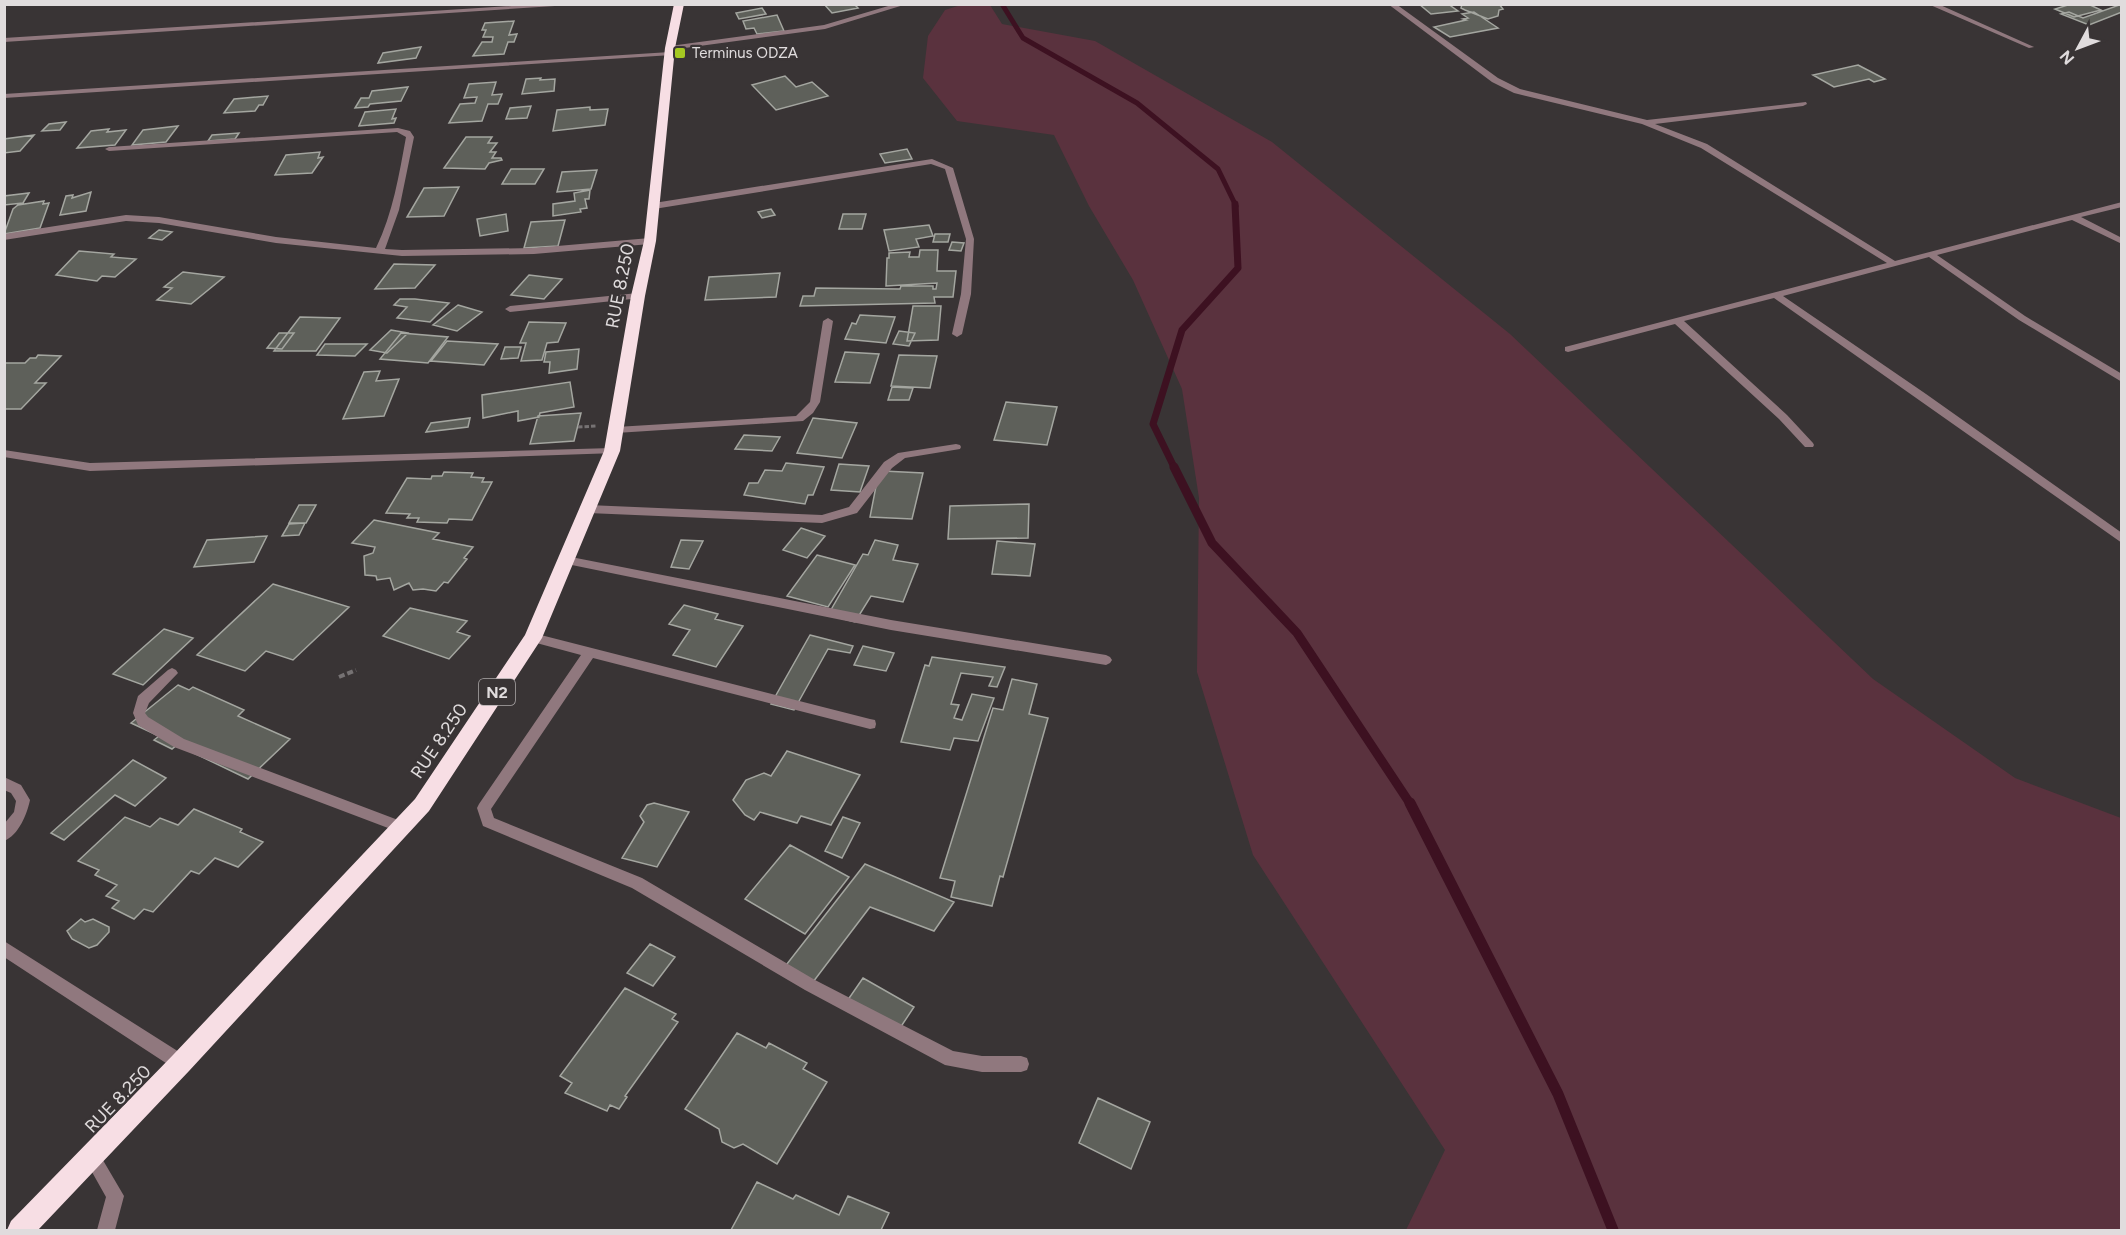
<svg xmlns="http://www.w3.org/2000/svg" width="2126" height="1235" font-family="Figtree,sans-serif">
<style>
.green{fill:#5a323e}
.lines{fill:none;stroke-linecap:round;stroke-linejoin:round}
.stream-far3{stroke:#3d1121;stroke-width:5}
.stream-far2{stroke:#3d1121;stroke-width:7}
.stream-far1{stroke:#3d1121;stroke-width:9}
.stream{stroke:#3d1121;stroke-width:11}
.building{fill:#5e605a;stroke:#a4a6a0;stroke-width:1.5}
.path-far1{stroke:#767273;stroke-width:3;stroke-dasharray:4.5 2;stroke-linecap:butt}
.path{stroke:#767273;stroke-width:4;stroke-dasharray:6 3;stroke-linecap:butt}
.street{fill:#90787e;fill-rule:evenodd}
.highway{fill:#f7dee4;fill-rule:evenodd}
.poi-dot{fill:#a5c822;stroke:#393435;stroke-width:2}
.labels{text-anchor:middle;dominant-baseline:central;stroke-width:4.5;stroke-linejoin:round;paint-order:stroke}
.far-poi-label{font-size:15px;fill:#e0dcdd;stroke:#393435;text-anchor:start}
.shield{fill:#393435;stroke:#aeaaab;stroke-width:1.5}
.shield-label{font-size:16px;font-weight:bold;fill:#e0dcdd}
.street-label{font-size:18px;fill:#e0dcdd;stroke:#393435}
</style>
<rect width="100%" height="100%" fill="#393435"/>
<path class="green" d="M 964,4 L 990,5 L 1002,24 L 1095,41 L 1272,142 L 1510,334 L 1873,679 L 2015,778 L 2121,818 L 2121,1230 L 1406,1230 L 1445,1150 L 1253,855 L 1197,672 L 1199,498 L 1182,389 L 1133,280 L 1089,206 L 1054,135 L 957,121 L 923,78 L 928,36 L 945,10 Z"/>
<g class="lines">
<path class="stream-far3" d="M 1002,4 L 1023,38 L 1137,103 L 1218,169 L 1236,206"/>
<path class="stream-far2" d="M 1175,469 L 1153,424 L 1182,330 L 1238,268 L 1235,204"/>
<path class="stream-far1" d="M 1174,467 L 1212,543 L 1297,633 L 1411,805"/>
<path class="stream" d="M 1410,803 L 1558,1094 L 1613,1230"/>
</g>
<path class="building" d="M 824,4 L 854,4 L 858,8 L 832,13 Z
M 1419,4 L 1448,4 L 1458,11 L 1431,14 Z
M 1462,4 L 1499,4 L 1503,9 L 1499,10 L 1498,16 L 1488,19 L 1465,10 L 1461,8 Z
M 2071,4 L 2088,4 L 2101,10 L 2074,17 L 2055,9 Z
M 2122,4 L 2122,12 L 2089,25 L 2061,14 L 2069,12 L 2083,18 Z
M 762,8 L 766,14 L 739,19 L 736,13 Z
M 1474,12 L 1498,28 L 1450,37 L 1434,27 L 1466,20 L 1463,19 L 1468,18 L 1462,14 Z
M 777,15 L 784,31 L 757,34 L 754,28 L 746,29 L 743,21 Z
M 514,21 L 509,35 L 517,34 L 514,42 L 508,42 L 504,54 L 473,56 L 482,42 L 492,42 L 493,37 L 483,37 L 486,30 L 482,30 L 485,23 Z
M 421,47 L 416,58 L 378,63 L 383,53 Z
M 1858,65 L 1885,79 L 1874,82 L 1869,79 L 1834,87 L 1813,75 Z
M 785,76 L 796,87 L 812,82 L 828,96 L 776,110 L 752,85 Z
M 541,78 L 540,80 L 555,79 L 554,91 L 522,94 L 526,79 Z
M 496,82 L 492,95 L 502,94 L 498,104 L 488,104 L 482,121 L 449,123 L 460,104 L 475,103 L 477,97 L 464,98 L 469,84 Z
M 408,87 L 401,101 L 370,104 L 368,107 L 355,108 L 361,98 L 369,98 L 372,91 Z
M 268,96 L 263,105 L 259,105 L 255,111 L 224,113 L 234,99 Z
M 531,106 L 527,118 L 506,119 L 510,108 Z
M 590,107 L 590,110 L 608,109 L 605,125 L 553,131 L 557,110 Z
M 396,109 L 392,119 L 396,118 L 394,123 L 359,126 L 365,112 Z
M 66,122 L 60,130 L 42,131 L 49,124 Z
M 178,126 L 166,142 L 132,145 L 143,130 Z
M 109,129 L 107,132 L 126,130 L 115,145 L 77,148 L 91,131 Z
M 239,133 L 235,139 L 208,141 L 212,135 Z
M 34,135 L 20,151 L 4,153 L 4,139 Z
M 466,137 L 492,137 L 488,143 L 497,143 L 490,152 L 496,152 L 492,158 L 501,158 L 502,160 L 489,163 L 485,169 L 444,168 Z
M 907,149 L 912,159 L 885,163 L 880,154 Z
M 320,152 L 318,158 L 323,157 L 312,173 L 275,175 L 286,155 Z
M 511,169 L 544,169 L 535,184 L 502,184 Z
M 597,170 L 591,189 L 557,192 L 562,172 Z
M 459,187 L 444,216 L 407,217 L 424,188 Z
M 590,190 L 589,199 L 585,199 L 587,208 L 580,209 L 581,212 L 553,216 L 553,204 L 575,201 L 574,193 Z
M 91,192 L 86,211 L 60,215 L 66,196 L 73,195 L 72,198 Z
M 29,193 L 23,203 L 4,205 L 4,196 Z
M 44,201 L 43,204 L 49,203 L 40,228 L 4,234 L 13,209 L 18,205 Z
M 771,209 L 775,215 L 762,218 L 758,212 Z
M 506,214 L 508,231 L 480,236 L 477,219 Z
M 843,214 L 866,214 L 862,229 L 839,229 Z
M 565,220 L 558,246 L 524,248 L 531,222 Z
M 929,225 L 933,236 L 916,239 L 919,247 L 889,251 L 884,230 Z
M 159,230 L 172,232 L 162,240 L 149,238 Z
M 935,234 L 950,234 L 948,242 L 933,242 Z
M 952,242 L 964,243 L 961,251 L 949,250 Z
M 920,250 L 938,250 L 937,271 L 956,271 L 953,297 L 934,297 L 935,303 L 800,306 L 803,296 L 814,296 L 816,288 L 900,289 L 901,286 L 933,286 L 933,289 L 936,289 L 937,283 L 886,286 L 887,258 L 889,258 L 889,253 L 910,252 L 909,257 L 919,257 Z
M 79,251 L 114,254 L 111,257 L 136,259 L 115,277 L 102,276 L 97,281 L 56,275 Z
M 394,264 L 435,265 L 415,288 L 375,289 Z
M 183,272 L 224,277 L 191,304 L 157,300 L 172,288 L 164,287 Z
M 780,273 L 776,297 L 705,300 L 709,277 Z
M 529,275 L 562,279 L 544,299 L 511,295 Z
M 400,299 L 415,299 L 449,303 L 430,322 L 397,318 L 407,307 L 394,305 Z
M 458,305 L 482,312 L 457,331 L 433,325 Z
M 913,306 L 941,306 L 938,340 L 907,341 Z
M 860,315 L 895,317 L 886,343 L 845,339 L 852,323 L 856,324 Z
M 300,317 L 340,318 L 316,351 L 274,351 Z
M 529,322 L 566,323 L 558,342 L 547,343 L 542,360 L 521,361 L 526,343 L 520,343 Z
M 391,330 L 408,333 L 387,353 L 370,350 Z
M 899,331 L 915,333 L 909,346 L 893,344 Z
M 279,333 L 294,333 L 282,349 L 267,348 Z
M 401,333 L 448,337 L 428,363 L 380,359 Z
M 447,341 L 498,344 L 484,365 L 431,361 Z
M 325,344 L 367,344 L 355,356 L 317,355 Z
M 505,347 L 521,347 L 518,358 L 501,359 Z
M 579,349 L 577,369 L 549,373 L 550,362 L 544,362 L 546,352 Z
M 845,352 L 879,354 L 870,383 L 835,382 Z
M 38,355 L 61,356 L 35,383 L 46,383 L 21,409 L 4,409 L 4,363 L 25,363 L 30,358 L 36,358 Z
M 899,355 L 937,356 L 930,388 L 891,386 Z
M 380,371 L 376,381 L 399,379 L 384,416 L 343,419 L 364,372 Z
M 570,382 L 574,407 L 540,413 L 539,417 L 518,421 L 518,411 L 483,418 L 482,395 Z
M 892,387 L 913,388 L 909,400 L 888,400 Z
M 1006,402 L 1057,407 L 1047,445 L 994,440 Z
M 581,413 L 574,441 L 530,444 L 538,416 Z
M 470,418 L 468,427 L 426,432 L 431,423 Z
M 813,418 L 857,423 L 842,458 L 797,453 Z
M 744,435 L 763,436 L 780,437 L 772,451 L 735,449 Z
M 786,463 L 824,467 L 813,495 L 808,495 L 805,504 L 744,495 L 749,483 L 758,483 L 765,470 L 782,471 Z
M 839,464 L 869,466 L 860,492 L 831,490 Z
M 883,471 L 923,473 L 912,519 L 870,517 L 877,481 Z
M 444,472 L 473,473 L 471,477 L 484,478 L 482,482 L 492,482 L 472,520 L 449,519 L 447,523 L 417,522 L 419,518 L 407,518 L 410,514 L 386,513 L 407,478 L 431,479 L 432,476 L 442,476 Z
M 1029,504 L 1028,538 L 948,539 L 950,506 Z
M 299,505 L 316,505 L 306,523 L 289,523 Z
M 374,520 L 439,533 L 433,539 L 473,547 L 464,558 L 467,559 L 448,583 L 444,582 L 436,591 L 423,589 L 413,590 L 409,583 L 394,590 L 390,578 L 377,580 L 376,576 L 365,575 L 364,556 L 373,553 L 375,547 L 352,543 Z
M 305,523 L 299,535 L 282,536 L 289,524 Z
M 801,528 L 825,536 L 807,558 L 783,550 Z
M 267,536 L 254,562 L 194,567 L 207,540 Z
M 681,540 L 703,541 L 689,569 L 671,567 Z
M 875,540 L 898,545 L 893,560 L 918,564 L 903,602 L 871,596 L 855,622 L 828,615 L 863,554 L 868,555 Z
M 997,541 L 1035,544 L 1030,576 L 992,574 Z
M 817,555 L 855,565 L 828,607 L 787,596 Z
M 273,584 L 349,607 L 293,660 L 266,651 L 245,671 L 197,655 Z
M 684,605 L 718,614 L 715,619 L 743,626 L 716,667 L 673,655 L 690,630 L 669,624 Z
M 410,608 L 467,621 L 457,632 L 470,636 L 449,659 L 383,636 Z
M 164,629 L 193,638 L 143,685 L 113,674 Z
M 810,635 L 853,646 L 850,653 L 828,649 L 794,710 L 771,704 Z
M 863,646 L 894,653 L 886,671 L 854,665 Z
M 932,657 L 1005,667 L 997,687 L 989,686 L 993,677 L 961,673 L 951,704 L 959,705 L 954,718 L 962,720 L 972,694 L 994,698 L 978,741 L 954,738 L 950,750 L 901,742 L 925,665 L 929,666 Z
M 1012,679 L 1037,684 L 1029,714 L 1048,718 L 1003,877 L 1000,876 L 992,906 L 951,897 L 955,881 L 940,878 L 993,708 L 1003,710 Z
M 178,685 L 189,690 L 193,687 L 244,710 L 238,716 L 290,739 L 248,779 L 177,745 L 172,749 L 154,740 L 159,736 L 131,723 Z
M 787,751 L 860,775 L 831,825 L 801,816 L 797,823 L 760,812 L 754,820 L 745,815 L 733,800 L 746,780 L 764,773 L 771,776 Z
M 133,760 L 166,778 L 135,806 L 115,795 L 64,840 L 51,833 Z
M 654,803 L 689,812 L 657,867 L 622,858 L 644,822 L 640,816 L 647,805 Z
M 194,809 L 242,829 L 240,832 L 263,842 L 238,867 L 215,858 L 199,874 L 191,871 L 153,912 L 144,909 L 134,919 L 112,908 L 119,901 L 106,896 L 117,885 L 95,875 L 99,870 L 78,861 L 125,817 L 150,827 L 160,818 L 178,825 Z
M 843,817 L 860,823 L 842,858 L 825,851 Z
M 790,845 L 849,877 L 805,934 L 745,899 Z
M 865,864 L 954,902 L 934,931 L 870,907 L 810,986 L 783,969 Z
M 81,919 L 85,922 L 93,919 L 109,927 L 109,932 L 97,945 L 89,948 L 72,939 L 67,931 Z
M 650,944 L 675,957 L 653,986 L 627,973 Z
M 863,978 L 914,1007 L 896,1034 L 845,1004 Z
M 625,988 L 676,1014 L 672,1019 L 678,1022 L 625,1096 L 627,1097 L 619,1109 L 610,1105 L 607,1111 L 565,1093 L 572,1083 L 560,1076 Z
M 737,1033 L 766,1048 L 769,1043 L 807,1063 L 803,1069 L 827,1082 L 777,1164 L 743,1144 L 734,1148 L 722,1142 L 719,1129 L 685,1109 Z
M 1098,1098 L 1150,1122 L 1131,1169 L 1079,1143 Z
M 757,1182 L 793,1199 L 796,1195 L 839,1215 L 848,1196 L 889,1213 L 881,1230 L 731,1230 Z"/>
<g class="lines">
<path class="path-far1" d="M 578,427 L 596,426"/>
<path class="path" d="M 339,677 L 356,670"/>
<path class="street" d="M 543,4 L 586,4 L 4,42 L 4,38 Z
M 895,4 L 907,4 L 825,29 L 670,50 L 667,48 L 670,46 L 824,25 Z
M 1388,4 L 1396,4 L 1498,78 L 1520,89 L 1647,120 L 1806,102 L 1807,104 L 1803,106 L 1655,124 L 1707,144 L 1895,261 L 2122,202 L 2122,207 L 2081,217 L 2122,238 L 2122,244 L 2072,220 L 1937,255 L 2025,316 L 2122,374 L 2122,382 L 2019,320 L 1929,257 L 1783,296 L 1926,394 L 2122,533 L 2122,543 L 1774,298 L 1684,321 L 1787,415 L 1813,443 L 1814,445 L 1813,447 L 1805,447 L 1779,419 L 1675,324 L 1568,352 L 1565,351 L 1565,347 L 1887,263 L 1701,148 L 1642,124 L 1514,93 L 1492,82 Z
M 1928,4 L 1938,4 L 2034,47 L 2029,48 Z
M 670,52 L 673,54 L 672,55 L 4,98 L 4,94 Z
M 398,128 L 410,131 L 414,137 L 399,210 L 385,249 L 402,250 L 534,248 L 650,238 L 654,241 L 650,244 L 534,254 L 402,256 L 276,243 L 159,223 L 126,221 L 4,240 L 4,234 L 126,215 L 159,217 L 276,237 L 376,248 C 393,213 399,175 406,137 L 397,132 L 109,151 L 105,149 L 109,147 Z
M 932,159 L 953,168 L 974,239 L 971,294 L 962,334 L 957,337 L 952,334 L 961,294 L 966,239 L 945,169 L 931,164 L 654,209 L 650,206 L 654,203 Z
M 638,293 L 643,296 L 641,298 L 510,312 L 505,309 L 510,306 Z
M 828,318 L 833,321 L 820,402 L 813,413 L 803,421 L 616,433 L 611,430 L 616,427 L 796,416 L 810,402 L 823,321 Z
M 956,444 L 960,445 L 961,447 L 960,449 L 905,458 L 892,468 L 857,513 L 822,523 L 588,513 L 582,509 L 588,505 L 822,515 L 849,507 L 884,462 L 898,453 Z
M 612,448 L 617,451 L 616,453 L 90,471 L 4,457 L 4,450 L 90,463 Z
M 566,556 L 891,620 L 1106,655 L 1110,657 L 1112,660 L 1110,663 L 1106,665 L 891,630 L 562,563 L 560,560 Z
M 533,633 L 870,719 L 875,720 L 876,724 L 875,728 L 870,729 L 593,658 L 491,809 L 494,818 L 642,878 L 815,980 L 953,1051 L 982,1056 L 1021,1056 L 1027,1058 L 1029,1064 L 1027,1070 L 1021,1072 L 982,1072 L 945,1065 L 805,990 L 632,888 L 483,826 L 477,808 L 479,804 L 581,655 L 529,641 L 527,638 L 529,635 Z
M 172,668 L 176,670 L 178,673 L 149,703 L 145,713 L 148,717 L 184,739 L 406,823 L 408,827 L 406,831 L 401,833 L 396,831 L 174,747 L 138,725 L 133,713 L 138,696 L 168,670 Z
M 4,777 L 21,785 L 30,800 C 27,814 19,835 4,841 L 4,824 L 14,812 L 16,801 L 11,793 L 4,790 Z
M 4,941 L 187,1057 L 189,1063 L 187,1069 L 181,1071 L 175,1069 L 4,957 Z
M 91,1148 L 97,1150 L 124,1196 L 115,1230 L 97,1230 L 106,1197 L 83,1156 L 85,1150 Z"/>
<path class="highway" d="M 674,4 L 684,4 L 675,48 L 656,241 L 645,296 L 620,451 L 542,638 L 429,811 L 189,1071 L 38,1230 L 7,1230 L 11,1221 L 173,1055 L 415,799 L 525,635 L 604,451 L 631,296 L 644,241 L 665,48 Z"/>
</g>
<rect class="poi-dot" x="674" y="47" width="12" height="12" rx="3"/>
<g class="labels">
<g class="far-poi-label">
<text x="692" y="53">Terminus ODZA</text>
</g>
<rect class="shield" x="479" y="679" width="36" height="26" rx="4.5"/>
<g class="shield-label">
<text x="497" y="692">N2</text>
</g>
<g class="street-label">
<text transform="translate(620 286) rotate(-79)">RUE 8.250</text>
<text transform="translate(439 741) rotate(-56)">RUE 8.250</text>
<text transform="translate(118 1099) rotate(-46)">RUE 8.250</text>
</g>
</g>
<rect width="2126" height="1235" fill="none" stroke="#e0dcdd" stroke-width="12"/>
<g transform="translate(2078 48) rotate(229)" stroke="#393435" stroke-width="4.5" paint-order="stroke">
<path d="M0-4.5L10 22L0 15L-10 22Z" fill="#e0dcdd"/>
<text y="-9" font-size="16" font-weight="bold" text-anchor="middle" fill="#e0dcdd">N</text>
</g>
</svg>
